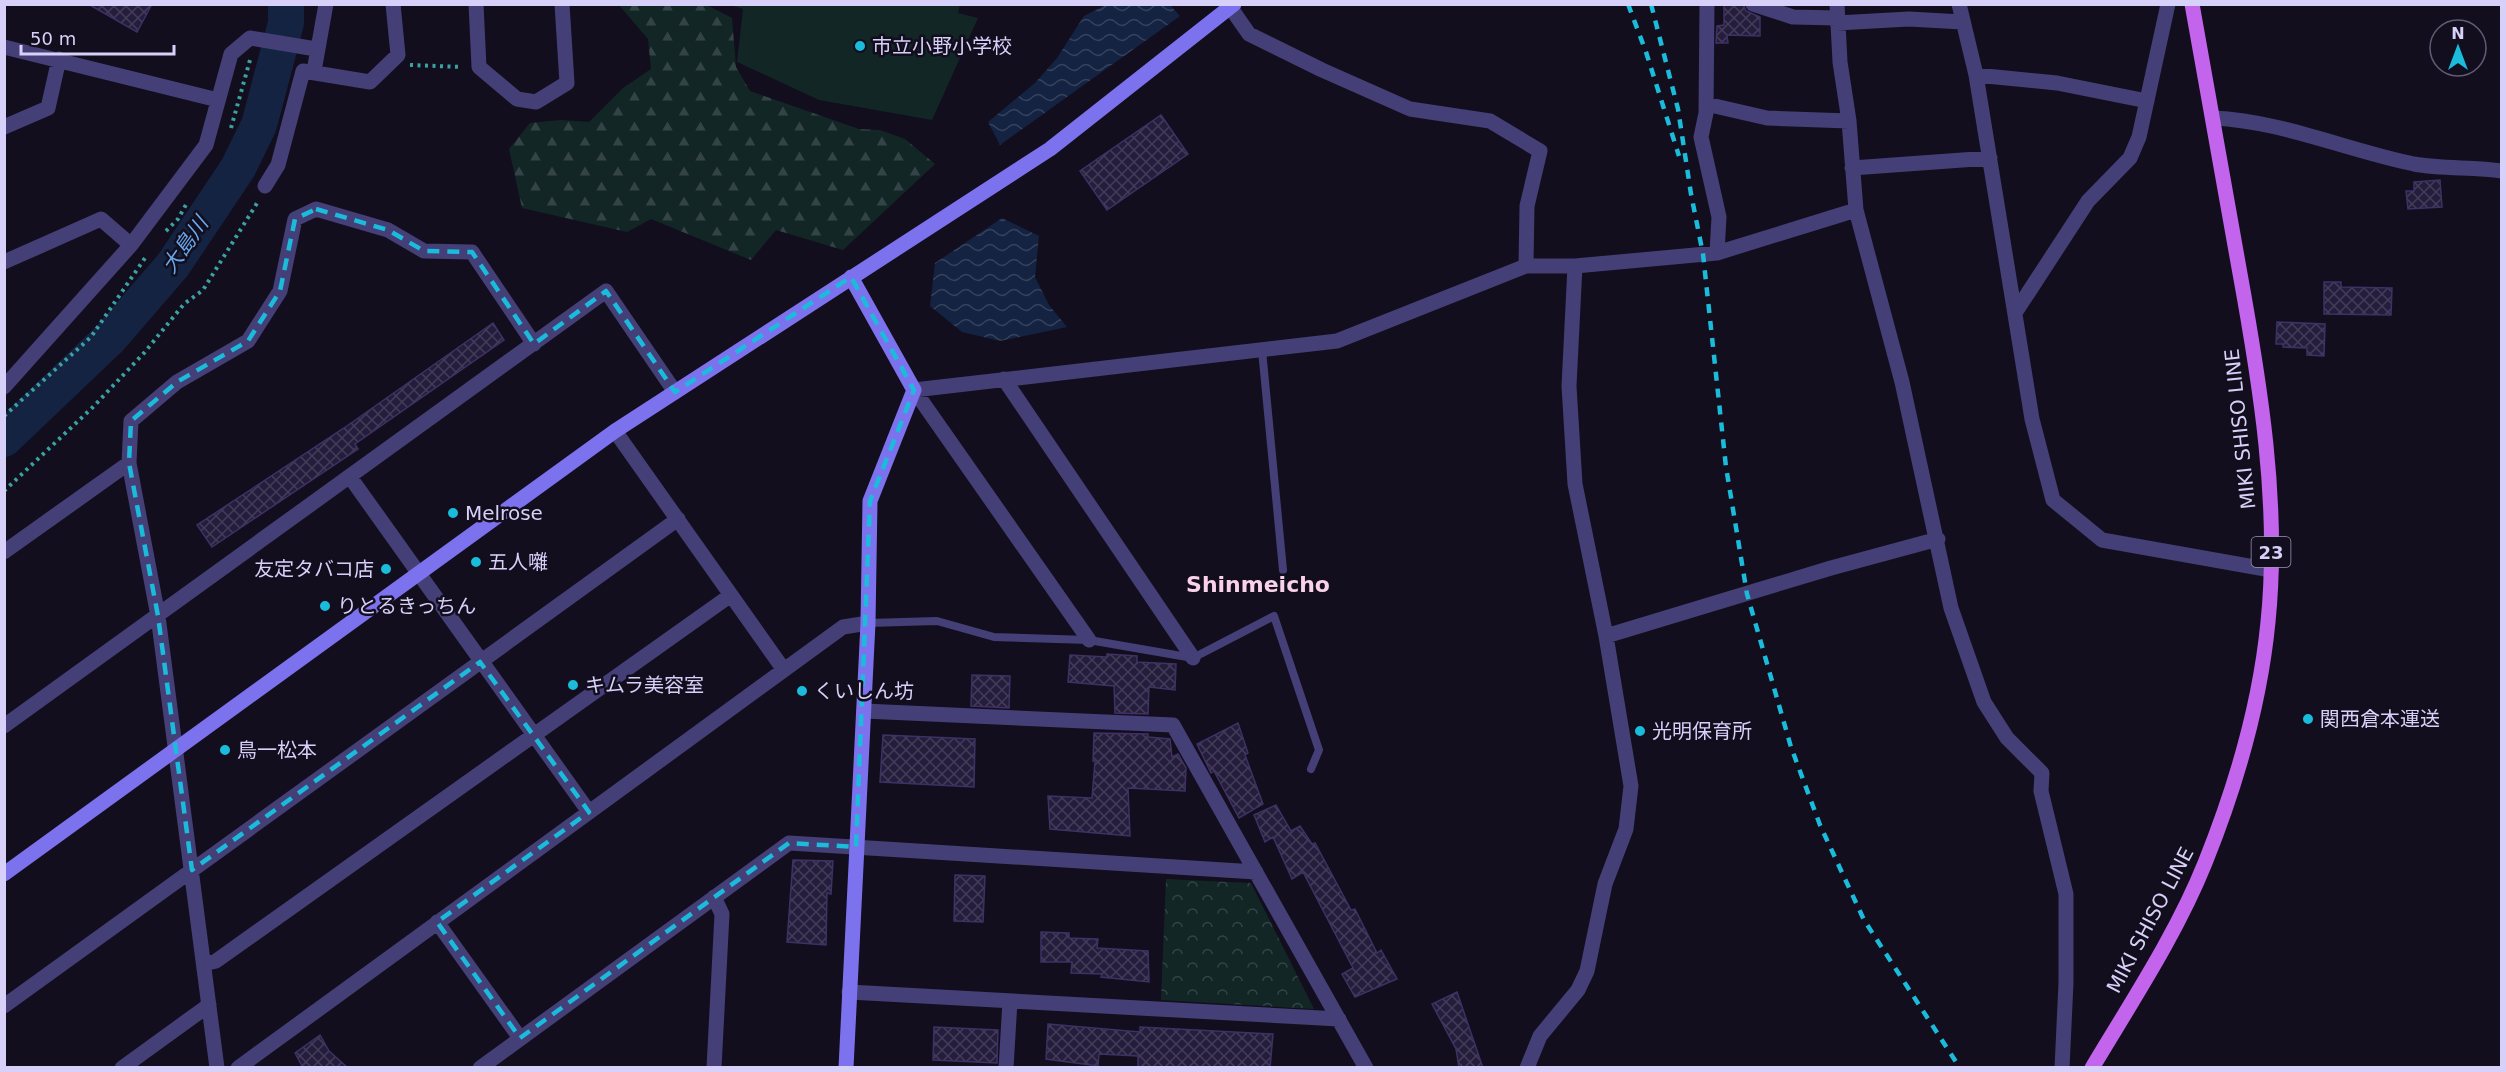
<svg xmlns="http://www.w3.org/2000/svg" width="2506" height="1072" font-family="'DejaVu Sans','Noto Sans JP',sans-serif">
<style>
.forest{fill:url(#forest-firs)}
.park{fill:url(#park-crowns)}
.garden{fill:#122626}
.water{fill:url(#water-waves)}
.lines{fill:none;stroke-linecap:round;stroke-linejoin:round}
.river{stroke:#142341;stroke-width:36}
.building{fill:url(#building-cross-hatch);stroke:#3f3165;stroke-width:1.5}
.path{stroke:#3ba2a2;stroke-width:4;stroke-dasharray:3 4.5;stroke-linecap:butt}
.lane{stroke:#443f76;stroke-width:8}
.street{stroke:#443f76;stroke-width:15}
.secondary{stroke:#7d72ee;stroke-width:15}
.primary{stroke:#c264ec;stroke-width:15}
.rail{stroke:#1bbbdb;stroke-width:4.5;stroke-dasharray:9 8;stroke-linecap:butt}
.marked{fill:none;stroke:#1bbbdb;stroke-width:4.5;stroke-dasharray:12 8;stroke-linejoin:round}
.poi-dot{fill:#1bbbdb;stroke:#120e1d;stroke-width:2}
.labels{text-anchor:middle;dominant-baseline:central;stroke-width:5;stroke-linejoin:round;paint-order:stroke}
.shield{fill:#120e1d;stroke:#9c96b7;stroke-width:1.5}
.shield-label{font-size:18px;font-weight:bold;fill:#d7d0f9}
.poi-label{font-size:20px;fill:#d7d0f9;stroke:#120e1d;text-anchor:start}
.street-label{font-size:20px;fill:#d7d0f9;stroke:#120e1d}
.water-label{font-size:21px;font-style:italic;fill:#6aa8ed;stroke:#120e1d}
.quarter-label{font-size:22px;font-weight:bold;fill:#f9d2e9;stroke:#120e1d}
</style>
<defs>
<pattern id="forest-firs" width="22" height="20" patternUnits="userSpaceOnUse" patternTransform="scale(1.5)"><rect width="22" height="20" fill="#122626"/><path d="M5 1l3.5 6h-7zM16 11l3.5 6h-7z" fill="#344446"/></pattern>
<pattern id="park-crowns" width="20" height="18" patternUnits="userSpaceOnUse" patternTransform="scale(1.5)"><rect width="20" height="18" fill="#122626"/><path d="M2 6a3 3 0 1 1 6 0M12 15a3 3 0 1 1 6 0" fill="none" stroke="#344446"/></pattern>
<pattern id="water-waves" width="16" height="10" patternUnits="userSpaceOnUse" patternTransform="scale(1.5)"><rect width="16" height="10" fill="#142341"/><path d="M0 5q4-4 8 0t8 0" fill="none" stroke="#35425d"/></pattern>
<pattern id="building-cross-hatch" width="8" height="8" patternUnits="userSpaceOnUse" patternTransform="scale(1.5)"><rect width="8" height="8" fill="#251d3c"/><path d="M0 0l8 8M0 8l8-8" fill="none" stroke="#443d59"/></pattern>
</defs>
<rect width="100%" height="100%" fill="#120e1d"/>
<path class="forest" d="M 705,4 L 732,18 L 736,67 L 750,91 L 859,129 L 880,130 L 905,139 L 935,164 L 843,250 L 776,230 L 751,260 L 651,219 L 627,232 L 522,208 L 509,149 L 530,123 L 561,120 L 589,122 L 623,88 L 651,69 L 648,39 L 619,5 Z"/>
<path class="park" d="M 1166,879 L 1251,883 L 1314,1009 L 1161,1000 Z"/>
<path class="garden" d="M 730,5 L 960,5 L 958,13 L 978,18 L 932,120 L 819,100 L 737,62 L 743,9 Z"/>
<path class="water" d="M 1105,5 L 1170,5 L 1180,16 L 1000,145 L 988,122 L 1035,83 L 1057,58 L 1084,16 Z
M 1002,218 L 1039,236 L 1035,277 L 1049,305 L 1067,327 L 1000,341 L 962,332 L 930,306 L 935,263 Z"/>
<g class="lines">
<path class="river" d="M 4,439 L 110,338 L 173,265 L 238,168 L 259,125 L 286,23 L 286,4"/>
</g>
<path class="building" d="M 88,4 L 152,4 L 137,32 Z
M 1724,4 L 1743,4 L 1746,11 L 1760,17 L 1760,36 L 1727,35 L 1728,43 L 1716,43 L 1717,26 L 1724,25 Z
M 1161,115 L 1188,154 L 1107,210 L 1080,171 Z
M 2440,180 L 2442,207 L 2408,209 L 2406,191 L 2414,191 L 2414,182 Z
M 2324,282 L 2341,282 L 2341,287 L 2392,288 L 2391,315 L 2324,314 Z
M 2277,322 L 2325,324 L 2324,356 L 2307,355 L 2307,348 L 2283,347 L 2283,344 L 2276,344 Z
M 493,323 L 504,340 L 355,444 L 358,449 L 212,547 L 197,525 L 344,428 Z
M 1107,654 L 1137,656 L 1137,662 L 1176,664 L 1175,690 L 1149,687 L 1148,714 L 1115,713 L 1114,686 L 1068,682 L 1070,655 L 1107,657 Z
M 972,675 L 1010,676 L 1009,708 L 971,706 Z
M 1238,723 L 1248,753 L 1245,755 L 1263,804 L 1239,818 L 1214,771 L 1211,773 L 1197,744 Z
M 1094,733 L 1148,734 L 1148,737 L 1170,739 L 1172,757 L 1178,754 L 1186,768 L 1185,791 L 1128,788 L 1130,836 L 1050,829 L 1048,796 L 1092,798 L 1095,761 L 1093,761 Z
M 883,735 L 975,739 L 974,787 L 880,782 Z
M 1276,805 L 1291,831 L 1300,826 L 1312,844 L 1315,843 L 1351,910 L 1355,909 L 1377,953 L 1381,950 L 1397,979 L 1355,997 L 1342,974 L 1353,968 L 1303,872 L 1292,879 L 1273,837 L 1265,842 L 1254,815 Z
M 793,860 L 833,861 L 831,894 L 827,893 L 826,945 L 787,942 Z
M 955,875 L 985,876 L 983,922 L 954,921 Z
M 1041,932 L 1069,933 L 1069,938 L 1098,939 L 1097,948 L 1148,951 L 1149,982 L 1101,977 L 1102,974 L 1071,973 L 1072,962 L 1041,962 Z
M 1457,992 L 1483,1068 L 1459,1068 L 1456,1049 L 1432,1004 Z
M 1048,1024 L 1140,1032 L 1140,1027 L 1273,1034 L 1270,1068 L 1138,1068 L 1138,1056 L 1099,1054 L 1098,1066 L 1046,1059 Z
M 934,1027 L 998,1030 L 997,1063 L 933,1060 Z
M 320,1035 L 329,1051 L 348,1068 L 303,1068 L 295,1053 Z"/>
<g class="lines">
<path class="path" d="M 410,65 L 462,67
M 231,128 L 250,60
M 166,231 L 178,219 L 188,201
M 4,416 L 91,337 L 145,258
M 4,491 L 93,407 L 144,353 L 184,304 L 203,290 L 259,200"/>
<path class="lane" d="M 1262,350 L 1283,570
M 868,623 L 937,621 L 994,637 L 1089,640 L 1193,658 L 1274,616 L 1319,750 L 1311,769"/>
<path class="street" d="M 476,4 L 479,67 L 517,99 L 536,102 L 567,83 L 562,4
M 1228,4 L 1249,34 L 1322,70 L 1410,109 L 1490,121 L 1540,151 L 1527,206 L 1526,266
M 1707,4 L 1706,113 L 1701,137 L 1719,217 L 1717,253
M 1753,4 L 1793,17 L 1837,18
M 1837,4 L 1840,62 L 1849,121 L 1856,210 L 1902,382 L 1951,608 L 1984,702 L 2007,738 L 2042,773 L 2041,791 L 2066,894 L 2066,983 L 2062,1068
M 1959,4 L 1976,75 L 2032,419 L 2053,500 L 2102,540 L 2271,570
M 1837,23 L 1909,19 L 1962,22
M 4,47 L 218,100
M 314,71 L 326,4
M 1976,75 L 2057,83 L 2147,101
M 1706,104 L 1767,118 L 1849,121
M 2213,118 C 2282,121 2346,150 2414,164 C 2442,169 2473,167 2502,171
M 4,127 L 48,108 L 59,59
M 1852,168 L 1990,158
M 265,186 L 278,165 L 303,71 L 370,82 L 398,55 L 393,4
M 4,262 L 101,219 L 131,245
M 2015,313 L 2088,201 L 2130,158 L 2139,137 L 2168,4
M 1004,379 L 1193,658
M 4,387 L 131,245 L 206,145 L 231,54 L 250,38 L 316,49
M 615,431 L 784,670
M 350,477 L 589,812
M 4,552 L 129,463
M 1606,636 L 1831,568 L 1938,539
M 1089,640 L 914,390 L 1337,341 L 1526,266 L 1575,266 L 1717,253 L 1856,210
M 864,711 L 1173,725 L 1366,1068
M 4,726 L 606,291 L 675,392
M 714,897 L 722,914 L 714,1068
M 437,922 L 520,1038
M 204,964 L 216,961 L 731,595
M 849,992 L 1339,1019
M 4,1006 L 678,519
M 122,1068 L 209,1005
M 217,1068 L 158,616 L 129,463 L 131,421 L 177,382 L 248,341 L 280,291 L 295,219 L 316,209 L 388,230 L 424,251 L 472,252 L 534,344
M 238,1068 L 843,627 L 868,623
M 480,1068 L 789,843 L 1256,872
M 1006,1068 L 1010,1001
M 1527,1068 L 1540,1036 L 1578,990 L 1587,971 L 1605,884 L 1626,829 L 1631,786 L 1606,636 L 1575,484 L 1569,386 L 1575,266"/>
<path class="secondary" d="M 4,874 L 615,431 L 1050,149 L 1234,4
M 846,1068 L 868,623 L 870,501 L 914,390 L 851,277"/>
<path class="primary" d="M 2092,1068 C 2132,1001 2176,935 2205,863 C 2236,786 2260,704 2268,622 C 2280,504 2260,383 2239,268 C 2224,180 2208,92 2192,4"/>
<path class="rail" d="M 1628,4 L 1646,52 L 1679,156
M 1651,4 L 1678,109 L 1691,194 L 1703,254 L 1726,467 L 1747,594 L 1791,747 L 1820,825 L 1864,920 L 1960,1068"/>
</g>
<path class="marked" d="M 316,209 L 388,230 L 424,251 L 472,252 L 534,344 L 606,291 L 675,392 L 851,277 L 914,390 L 870,501 L 856,847 L 789,843 L 520,1038 L 437,922 L 589,812 L 480,662 L 192,870 L 158,616 L 129,463 L 131,421 L 177,382 L 248,341 L 280,291 L 295,219 Z"/>
<g class="poi-dot">
<circle cx="860" cy="46" r="6"/>
<circle cx="453" cy="513" r="6"/>
<circle cx="476" cy="562" r="6"/>
<circle cx="386" cy="569" r="6"/>
<circle cx="325" cy="606" r="6"/>
<circle cx="573" cy="685" r="6"/>
<circle cx="802" cy="691" r="6"/>
<circle cx="2308" cy="719" r="6"/>
<circle cx="1640" cy="731" r="6"/>
<circle cx="225" cy="750" r="6"/>
</g>
<g class="labels">
<rect class="shield" x="2251.5" y="537" width="39" height="30" rx="4.5"/>
<g class="shield-label">
<text x="2271" y="552">23</text>
</g>
<g class="poi-label">
<text x="872" y="46">市立小野小学校</text>
<text x="465" y="513">Melrose</text>
<text x="488" y="562">五人囃</text>
<text x="374" y="569" text-anchor="end">友定タバコ店</text>
<text x="337" y="606">りとるきっちん</text>
<text x="585" y="685">キムラ美容室</text>
<text x="814" y="691">くいしん坊</text>
<text x="2320" y="719">関西倉本運送</text>
<text x="1652" y="731">光明保育所</text>
<text x="237" y="750">鳥一松本</text>
</g>
<g class="street-label">
<text transform="translate(2240 429) rotate(-96)">MIKI SHISO LINE</text>
<text transform="translate(2150 920) rotate(-62)">MIKI SHISO LINE</text>
</g>
<g class="water-label">
<text transform="translate(185 245) rotate(-55)">大島川</text>
</g>
<g class="quarter-label">
<text x="1258" y="584">Shinmeicho</text>
</g>
</g>
<rect width="2506" height="1072" fill="none" stroke="#d7d0f9" stroke-width="12"/>
<g transform="translate(2458 48)"><circle r="28" fill="#120e1d" stroke="#615c75" stroke-width="1.5"/>
<path d="M0-4.5L10 22L0 15L-10 22Z" fill="#1bbbdb"/>
<text y="-9" font-size="16" font-weight="bold" text-anchor="middle" fill="#d7d0f9">N</text>
</g>
<path d="M21 45v9h153v-9" fill="none" stroke="#d7d0f9" stroke-width="3"/>
<text x="30" y="45" font-size="18" fill="#d7d0f9" stroke="#120e1d" stroke-width="4.5" paint-order="stroke">50 m</text>
</svg>
